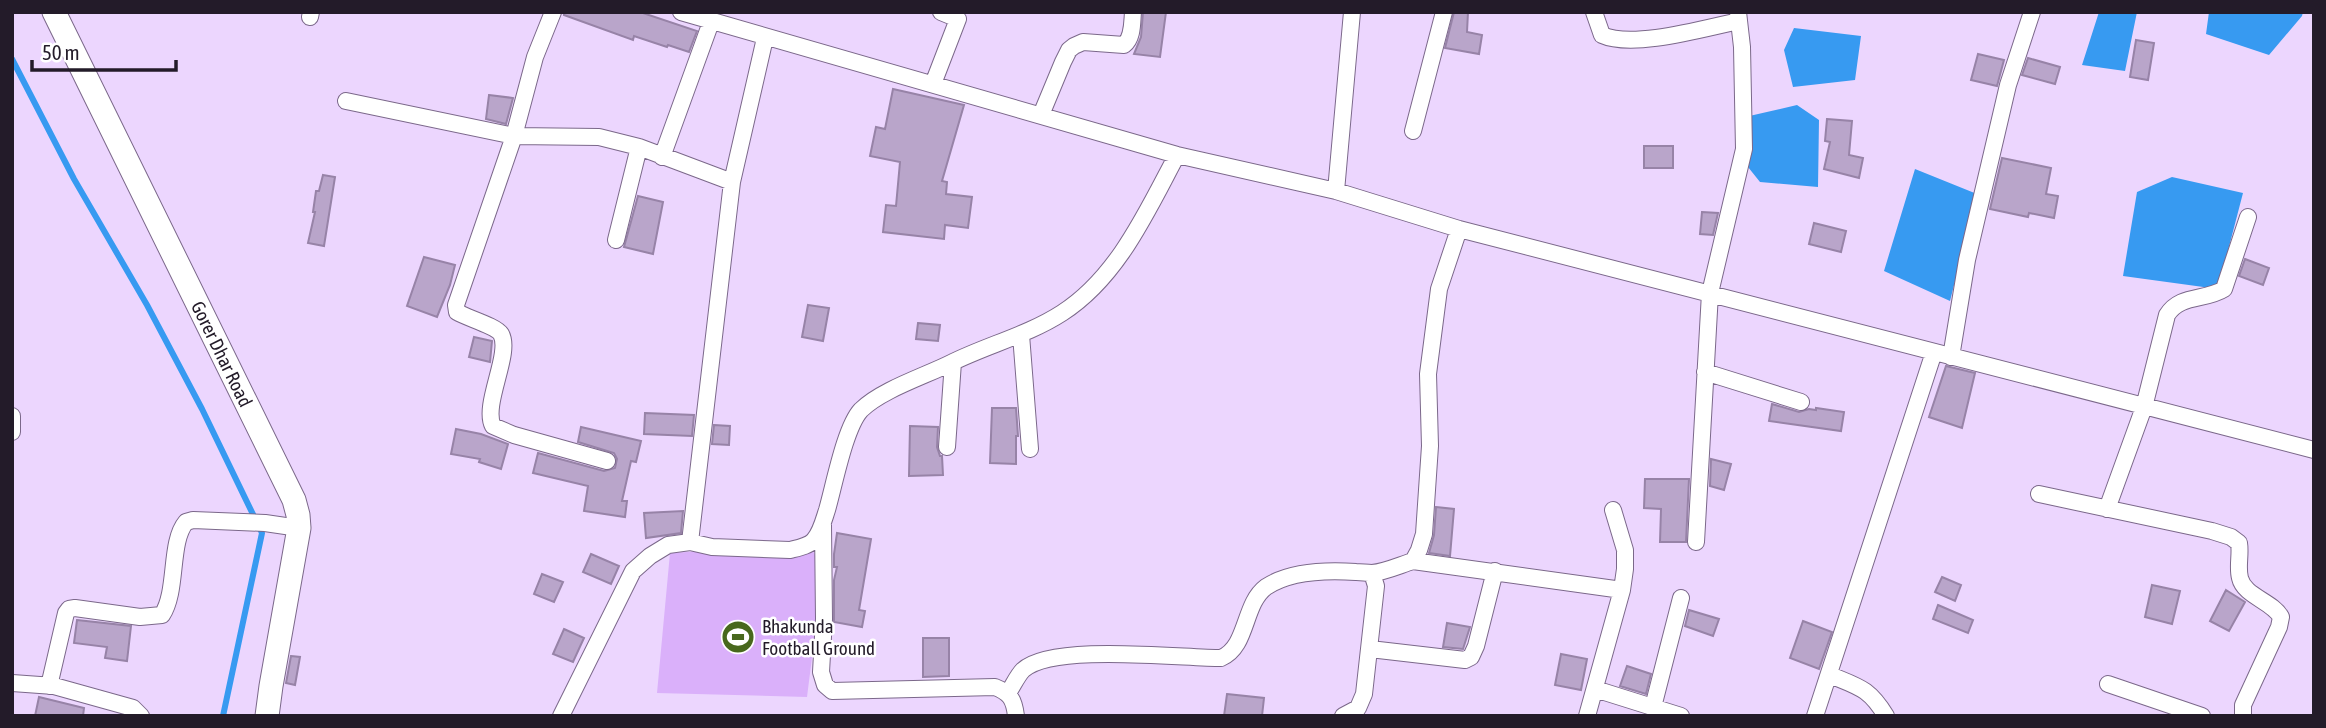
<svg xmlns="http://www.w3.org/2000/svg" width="2326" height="728" font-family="'Asap Condensed',sans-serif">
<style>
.green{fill:#dab0fa}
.water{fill:#379af1}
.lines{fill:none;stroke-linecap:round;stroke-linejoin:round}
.stream{stroke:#379af1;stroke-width:6}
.building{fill:#b9a5ca;stroke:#9783a7;stroke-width:2}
.street-casing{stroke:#7b688a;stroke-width:18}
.secondary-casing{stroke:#7b688a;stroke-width:25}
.street{stroke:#fff;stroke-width:16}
.secondary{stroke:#fff;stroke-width:23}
.labels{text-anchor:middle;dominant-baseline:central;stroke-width:5;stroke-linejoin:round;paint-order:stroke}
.street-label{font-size:19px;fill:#231b29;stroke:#fff}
.poi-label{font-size:19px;fill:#231b29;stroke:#fff;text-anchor:start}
</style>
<rect width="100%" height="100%" fill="#ecd6fe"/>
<path class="green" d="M 788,541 L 803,541 L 810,545 L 817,559 L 816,584 L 817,618 L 807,697 L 657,693 L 670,553 L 740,549 Z"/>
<path class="water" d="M 2099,12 L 2137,12 L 2125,71 L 2082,65 Z
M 2209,12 L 2303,12 L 2302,16 L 2269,55 L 2206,34 Z
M 1794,28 L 1861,36 L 1855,80 L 1793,87 L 1784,50 Z
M 1797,105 L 1819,120 L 1818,187 L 1760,182 L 1740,157 L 1745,117 Z
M 1915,169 L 1977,194 L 1950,301 L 1884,271 Z
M 2172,177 L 2243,193 L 2218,289 L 2123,276 L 2137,192 Z"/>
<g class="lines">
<path class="stream" d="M 12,59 L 74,179 L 147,305 L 202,409 L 262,533 L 223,716"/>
</g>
<path class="building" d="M 564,12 L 640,12 L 697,31 L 689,52 L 668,45 L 667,47 L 634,36 L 633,40 L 564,15 Z
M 1143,12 L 1166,12 L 1160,57 L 1134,54 L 1141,37 Z
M 1454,12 L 1468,12 L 1467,32 L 1482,35 L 1479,54 L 1445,48 Z
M 2136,40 L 2154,43 L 2148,80 L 2130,77 Z
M 1978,54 L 2004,60 L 1997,86 L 1971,80 Z
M 2028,58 L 2060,67 L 2055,84 L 2022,75 Z
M 893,89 L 964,105 L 942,181 L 947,182 L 946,194 L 972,197 L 968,228 L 945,225 L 944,239 L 883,232 L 886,205 L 896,206 L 900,162 L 870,156 L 876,127 L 885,129 Z
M 489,95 L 513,98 L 506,124 L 486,119 Z
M 1827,119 L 1852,121 L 1849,155 L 1863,158 L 1859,178 L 1824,169 L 1830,142 L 1825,141 Z
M 1644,146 L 1673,146 L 1673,168 L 1644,168 Z
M 2002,158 L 2051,168 L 2046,194 L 2058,196 L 2054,218 L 2029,213 L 2028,217 L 1990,209 Z
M 323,175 L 335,177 L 324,246 L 308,243 L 315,212 L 313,212 L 316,191 L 319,191 Z
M 638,196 L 663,202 L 653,254 L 624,247 Z
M 1702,212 L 1718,213 L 1713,235 L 1700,234 Z
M 1814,223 L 1846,231 L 1841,252 L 1809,244 Z
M 424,257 L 455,265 L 450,285 L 437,317 L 407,306 Z
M 2245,259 L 2269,268 L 2263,285 L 2239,276 Z
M 808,305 L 829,308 L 823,341 L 802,337 Z
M 918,323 L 940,325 L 938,341 L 916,339 Z
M 474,337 L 492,341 L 490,362 L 469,357 Z
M 1946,366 L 1975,373 L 1962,428 L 1929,417 Z
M 1772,404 L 1799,412 L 1809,409 L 1816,410 L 1816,408 L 1844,412 L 1841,431 L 1769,421 Z
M 992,408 L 1016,408 L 1018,436 L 1016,436 L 1016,464 L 990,463 Z
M 645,413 L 694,415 L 692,436 L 644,434 Z
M 714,425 L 730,426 L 729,445 L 712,444 Z
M 910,426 L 938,427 L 937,447 L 940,456 L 942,456 L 943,475 L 909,476 Z
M 581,427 L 641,441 L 636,462 L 631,461 L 622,501 L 627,501 L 625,517 L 584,511 L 588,486 L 533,473 L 538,453 L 604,471 L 615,468 L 617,459 L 614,453 L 578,442 Z
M 456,429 L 481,434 L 508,444 L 501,469 L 479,462 L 480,459 L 451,454 Z
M 1711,459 L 1731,464 L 1724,490 L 1710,486 Z
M 1645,479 L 1689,479 L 1686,542 L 1660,542 L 1661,509 L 1644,508 Z
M 1436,507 L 1454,509 L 1450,556 L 1429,553 L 1434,535 Z
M 683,511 L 681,533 L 646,538 L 644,513 Z
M 837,533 L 871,539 L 859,610 L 865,611 L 862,627 L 834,622 L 834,580 L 837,567 L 834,567 L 834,554 Z
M 591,554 L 619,566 L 611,584 L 583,572 Z
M 542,574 L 563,582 L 554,602 L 534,594 Z
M 1942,577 L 1961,585 L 1955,601 L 1935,592 Z
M 2152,585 L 2180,591 L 2172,624 L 2145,617 Z
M 2226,590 L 2245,602 L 2229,631 L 2210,621 Z
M 1938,605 L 1973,620 L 1968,633 L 1933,619 Z
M 1689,610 L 1719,619 L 1713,636 L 1685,626 Z
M 77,620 L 131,626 L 127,661 L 105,658 L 107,647 L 74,643 Z
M 1803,621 L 1832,632 L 1819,669 L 1790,658 Z
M 1447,623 L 1470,627 L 1463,649 L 1443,647 Z
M 564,629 L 584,638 L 573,662 L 553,654 Z
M 923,638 L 949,638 L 949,676 L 923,677 Z
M 1561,654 L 1587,659 L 1581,690 L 1555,685 Z
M 291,656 L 300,657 L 295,685 L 286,683 Z
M 1627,666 L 1651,674 L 1646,694 L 1620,686 Z
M 1227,694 L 1264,698 L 1262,716 L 1224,716 Z
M 39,697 L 84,708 L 83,716 L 35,716 Z"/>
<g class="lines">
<defs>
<path id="street" d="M 553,12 L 535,57 L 514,136 L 456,305 L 457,312 C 467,318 496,326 501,334 C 512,353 482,405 493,426 L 514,435 L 607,461
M 681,12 L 1177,155 L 1336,191 L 1459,229 L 2314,450
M 1594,12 L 1602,35 C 1633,49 1705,28 1739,21
M 310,17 L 311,12
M 933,84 L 958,19 L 941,12
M 346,101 L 514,136 L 599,137 L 639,147 L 732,182
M 1041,115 L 1063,62 L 1069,50 L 1074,46 L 1083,42 L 1124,45 C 1133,38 1132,23 1133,12
M 1413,131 L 1444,12
M 662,157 L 711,22
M 1336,191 L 1352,12
M 616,240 L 639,147
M 1021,335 L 1030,449
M 1951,357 L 1967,260 L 2008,85 L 2032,12
M 1705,372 L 1801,402
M 12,416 L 12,432
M 947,447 L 953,362
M 2039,494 L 2212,531 L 2231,537 L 2239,543 C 2241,554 2237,567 2240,578 C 2244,596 2272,601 2281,617 L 2279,627 L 2243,705 L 2243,716
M 2107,509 L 2144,407 L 2167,315 C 2180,294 2205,301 2224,289 L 2248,217
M 823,525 L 824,619 L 821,672 L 825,685 L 832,691 L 995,687 C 1010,693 1014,699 1016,716
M 690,542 L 732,182 L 765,38
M 1696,542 L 1710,293 L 1744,149 L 1742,47 L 1738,12
M 1413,561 L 1622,590
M 1370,649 L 1465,660 L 1471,657 L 1476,646 L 1495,571
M 1830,675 C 1859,687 1869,688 1886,716
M 12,683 L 54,686 L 133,708 L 141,716
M 2108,684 L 2202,716
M 49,686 L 66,613 L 69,609 L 75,608 L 140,617 L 162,615 C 178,591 169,542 186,522 L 193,520 L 265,523 L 299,528
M 1595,689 L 1681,716
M 1008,693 C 1013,686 1017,676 1023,670 C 1052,643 1180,658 1221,658 C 1248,647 1243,604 1266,587 C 1290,571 1327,570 1356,572 C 1361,572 1367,573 1372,573 C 1385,572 1400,565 1413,561 L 1419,550 L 1424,534 L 1430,446 L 1428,374 L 1439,289 L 1459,229
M 1653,707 L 1681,598
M 561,716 L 633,571 L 650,556 L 668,545 L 690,542 L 712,547 L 790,550 C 798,548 809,546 814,540 C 821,532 824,519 827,510 C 834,486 845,427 861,410 C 881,390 925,376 951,363 C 987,345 1028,335 1062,313 C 1118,277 1147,211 1177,155
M 1343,716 L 1358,708 L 1364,694 L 1376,586 L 1372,573
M 1587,716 L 1622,590 L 1625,569 L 1625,550 L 1613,510
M 1815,716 L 1934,352"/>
<path id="secondary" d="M 54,12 L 294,500 L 298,515 L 299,528 L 271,686 L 267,716"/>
</defs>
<use href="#street" class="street-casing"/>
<use href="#secondary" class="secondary-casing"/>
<use href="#street" class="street"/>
<use href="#secondary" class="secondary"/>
</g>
<defs>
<symbol id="stadium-disc" viewBox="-11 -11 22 22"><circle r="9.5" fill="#48681d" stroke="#fff"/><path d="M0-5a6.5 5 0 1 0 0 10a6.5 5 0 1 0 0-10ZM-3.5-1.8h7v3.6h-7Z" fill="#fff"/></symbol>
</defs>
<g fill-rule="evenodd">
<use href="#stadium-disc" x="719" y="618" width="38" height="38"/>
</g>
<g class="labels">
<g class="street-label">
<text transform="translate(222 354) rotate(64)">Gorer Dhar Road</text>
</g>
<g class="poi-label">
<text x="762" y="626">Bhakunda<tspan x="762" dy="22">Football Ground</tspan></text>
</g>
</g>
<rect width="2326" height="728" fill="none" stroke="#231b29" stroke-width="28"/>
<path d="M32 60v10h144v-10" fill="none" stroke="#231b29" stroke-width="3.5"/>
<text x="42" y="60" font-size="21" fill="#231b29" stroke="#ffffff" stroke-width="5" paint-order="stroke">50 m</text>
</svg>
